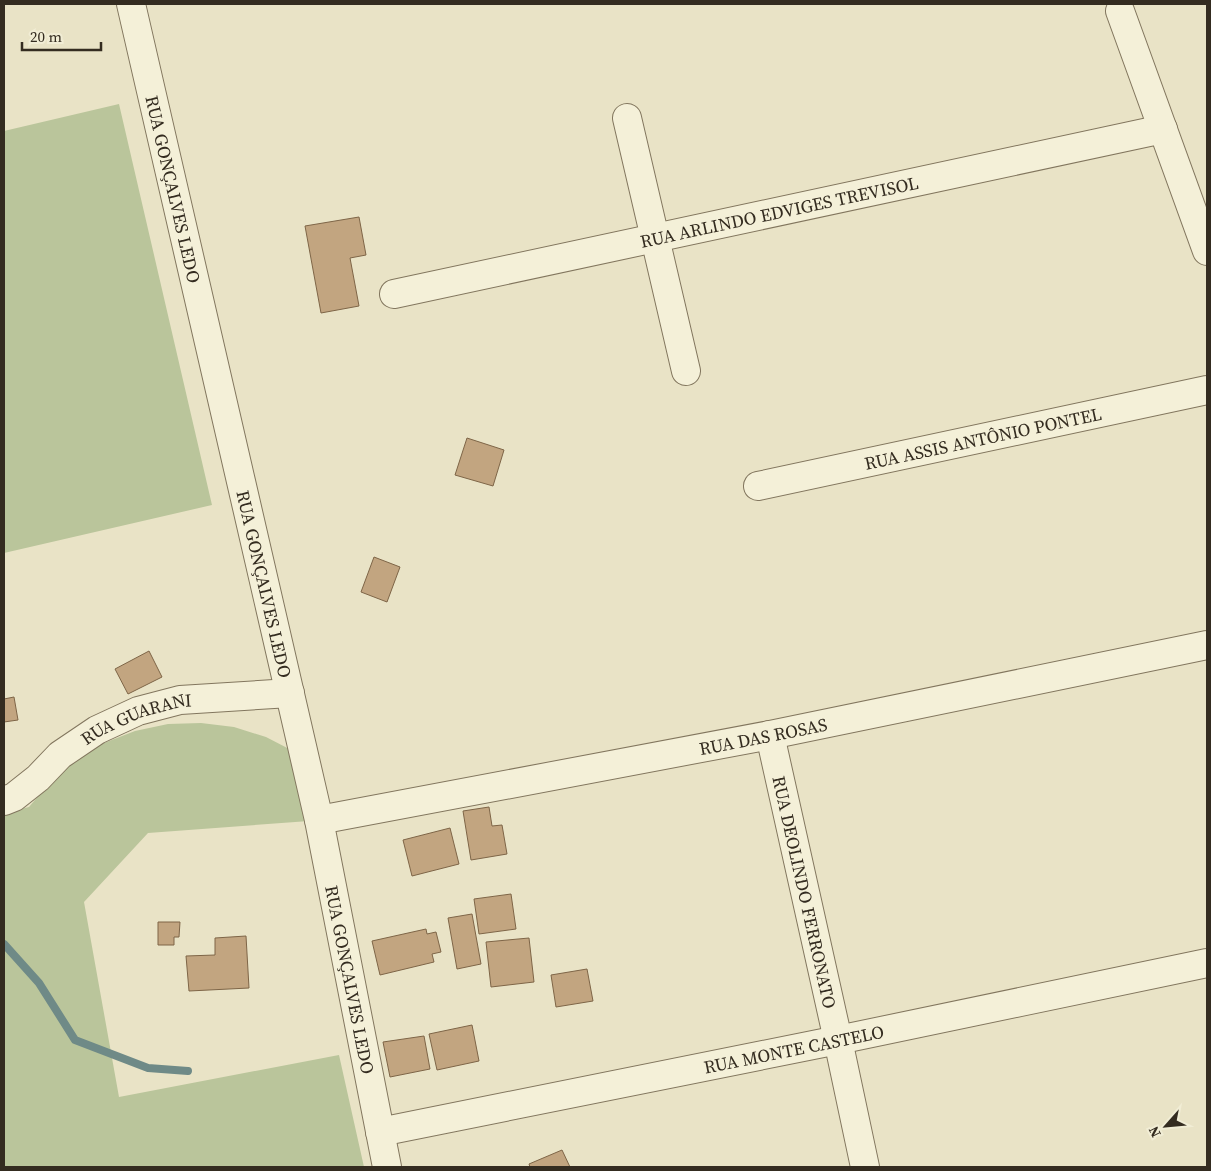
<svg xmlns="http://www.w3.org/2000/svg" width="1211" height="1171" font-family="'Source Serif 4',serif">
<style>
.green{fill:#bac59b}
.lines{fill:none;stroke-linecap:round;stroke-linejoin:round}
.stream{stroke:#6f8a87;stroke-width:8}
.building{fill:#c2a580;stroke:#7e6547}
.minor-casing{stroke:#82765e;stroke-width:30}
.tertiary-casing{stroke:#82765e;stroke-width:30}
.minor{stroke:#f4f0d8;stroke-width:28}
.tertiary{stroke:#f4f0d8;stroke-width:28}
.labels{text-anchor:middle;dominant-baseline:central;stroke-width:4;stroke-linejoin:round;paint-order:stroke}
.street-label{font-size:18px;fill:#342c20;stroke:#f1edd5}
</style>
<rect width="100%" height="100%" fill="#e9e3c6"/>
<path class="green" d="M 119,104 L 212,505 L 4,553 L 4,131 Z
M 201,723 L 234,727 L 266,737 L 295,752 L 309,821 L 148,833 L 84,902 L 119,1097 L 339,1055 L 364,1167 L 4,1167 L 4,813 L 29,807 L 50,782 L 75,760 L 104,743 L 135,731 L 168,724 Z"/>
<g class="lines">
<path class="stream" d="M 4,944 L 39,983 L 75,1040 L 148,1068 L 188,1071"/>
</g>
<path class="building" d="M 359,217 L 366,255 L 350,258 L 359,306 L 321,313 L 305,226 Z
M 467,438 L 504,450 L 493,486 L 455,475 Z
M 374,557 L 400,567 L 387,602 L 361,592 Z
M 149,651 L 162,677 L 128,694 L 115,669 Z
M 14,697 L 18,720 L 4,722 L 4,699 Z
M 489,807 L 492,826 L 502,825 L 507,854 L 471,860 L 463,811 Z
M 450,828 L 459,864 L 412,876 L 403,840 Z
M 511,894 L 516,929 L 479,934 L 474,899 Z
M 472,914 L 481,964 L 457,969 L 448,918 Z
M 158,922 L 180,922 L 179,937 L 174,937 L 174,945 L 158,945 Z
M 426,929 L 427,934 L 436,932 L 441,952 L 432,954 L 434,962 L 380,975 L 372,941 Z
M 246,936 L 249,988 L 189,991 L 186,956 L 215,955 L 215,938 Z
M 529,938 L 534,982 L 491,987 L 486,942 Z
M 587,969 L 593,1001 L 556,1007 L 551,975 Z
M 472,1025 L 479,1061 L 437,1070 L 429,1034 Z
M 424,1036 L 430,1069 L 390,1077 L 383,1042 Z
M 562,1150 L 570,1167 L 530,1167 L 529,1164 Z"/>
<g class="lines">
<defs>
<g id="minor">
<path d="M 1120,11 L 1207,251"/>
<path d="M 627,118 L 686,371"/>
<path id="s1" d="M 394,294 L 1163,129"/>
<path id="s2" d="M 758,486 L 1207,390"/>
<path id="s3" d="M 770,735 L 838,1040 L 865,1167"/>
<path id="s4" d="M 4,801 L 14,797 L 38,778 L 60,755 L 97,730 L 138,711 L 180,700 L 290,693"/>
<path id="s5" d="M 319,820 L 770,735 L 1207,645"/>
</g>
<g id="tertiary">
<path id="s6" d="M 131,4 L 319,820 L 387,1167"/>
<path id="s7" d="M 380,1132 L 838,1040 L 1207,963"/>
</g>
</defs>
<use href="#minor" class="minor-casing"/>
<use href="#tertiary" class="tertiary-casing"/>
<use href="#minor" class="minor"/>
<use href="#tertiary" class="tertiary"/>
</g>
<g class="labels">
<g class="street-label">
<text stroke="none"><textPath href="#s6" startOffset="190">RUA GONÇALVES LEDO</textPath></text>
<text stroke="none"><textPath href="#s1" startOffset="394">RUA ARLINDO EDVIGES TREVISOL</textPath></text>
<text stroke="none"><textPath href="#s2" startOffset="230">RUA ASSIS ANTÔNIO PONTEL</textPath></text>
<text stroke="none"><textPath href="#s6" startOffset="595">RUA GONÇALVES LEDO</textPath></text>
<text stroke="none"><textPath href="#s4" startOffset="159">RUA GUARANI</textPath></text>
<text stroke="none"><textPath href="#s5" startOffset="452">RUA DAS ROSAS</textPath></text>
<text stroke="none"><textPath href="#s3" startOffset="161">RUA DEOLINDO FERRONATO</textPath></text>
<text stroke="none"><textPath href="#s6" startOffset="1000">RUA GONÇALVES LEDO</textPath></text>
<text stroke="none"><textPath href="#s7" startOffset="422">RUA MONTE CASTELO</textPath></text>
</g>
</g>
<rect width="1211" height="1171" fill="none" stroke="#342c20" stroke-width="10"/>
<g transform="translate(1166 1126) rotate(243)" stroke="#f1edd5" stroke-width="4" paint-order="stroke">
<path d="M0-4L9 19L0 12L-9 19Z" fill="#342c20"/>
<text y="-8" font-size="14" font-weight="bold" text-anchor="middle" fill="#342c20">N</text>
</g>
<path d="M22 42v8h79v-8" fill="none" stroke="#342c20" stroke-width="2.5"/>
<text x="30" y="42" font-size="15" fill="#342c20" stroke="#f1edd5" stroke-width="4" paint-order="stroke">20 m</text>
</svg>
